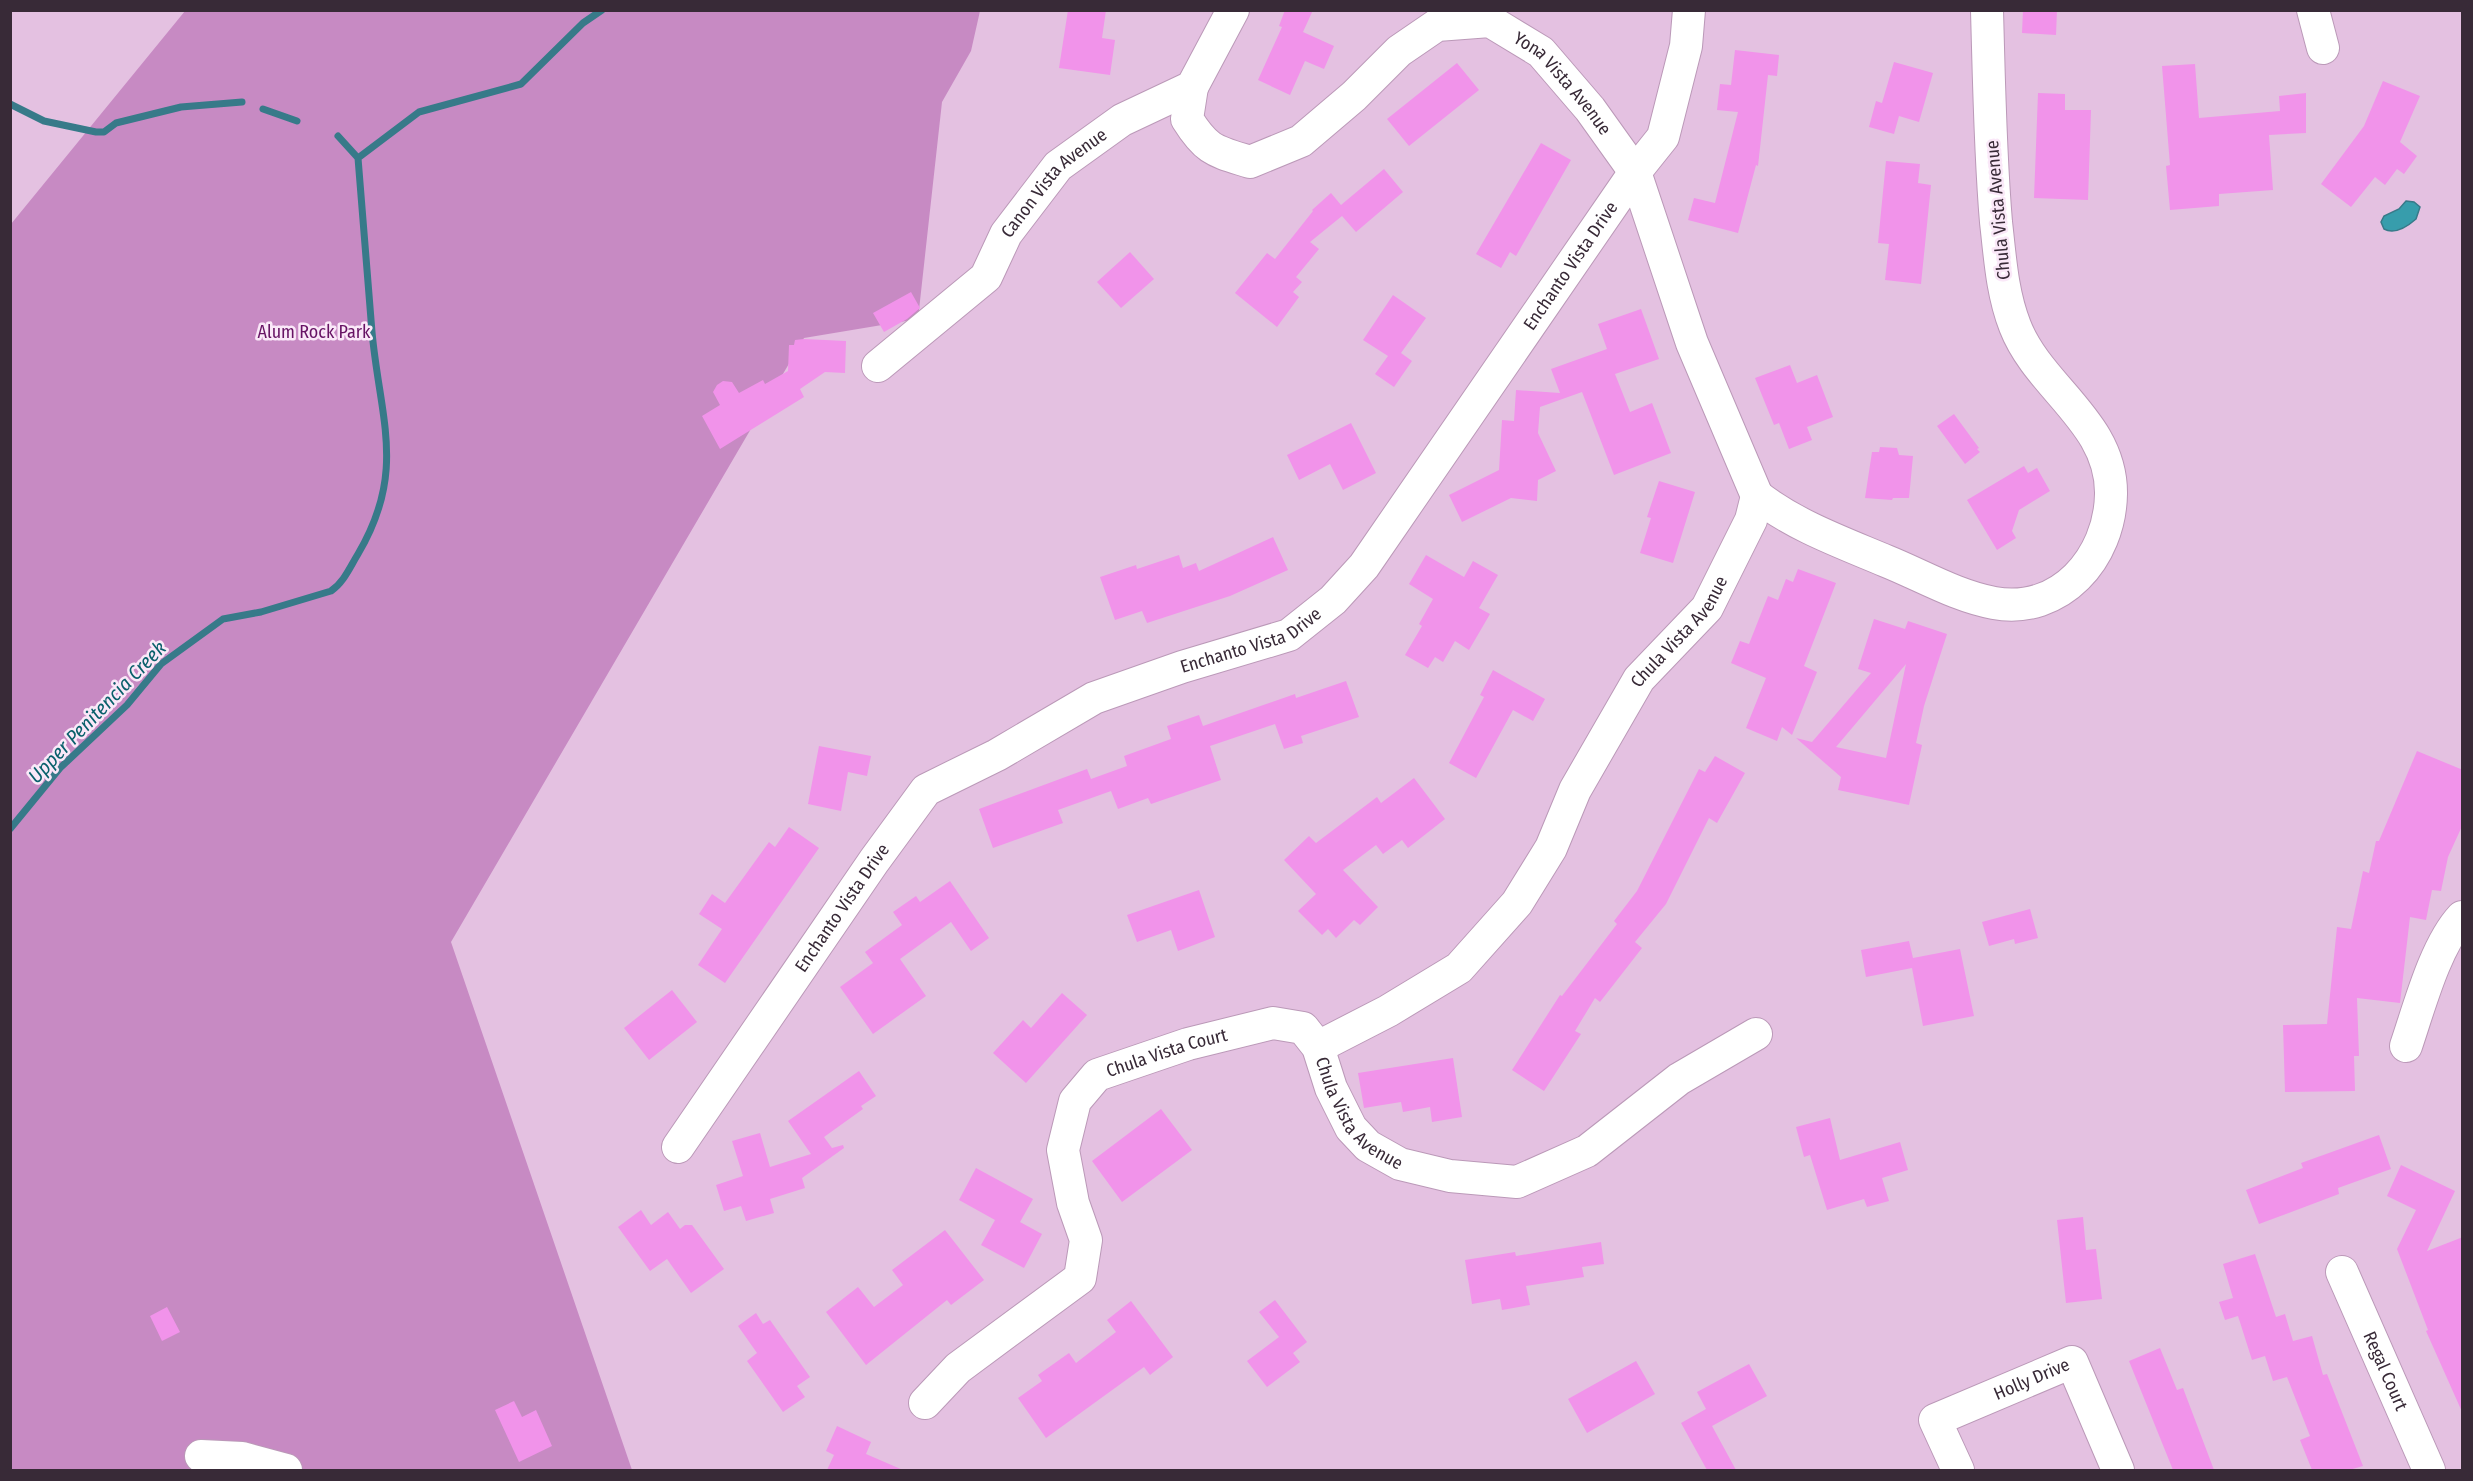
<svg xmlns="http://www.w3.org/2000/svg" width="2473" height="1481" font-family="'Fira Sans Condensed',sans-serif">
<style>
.green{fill:#c78ac3}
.water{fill:#379dac;stroke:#377a89;stroke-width:1.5}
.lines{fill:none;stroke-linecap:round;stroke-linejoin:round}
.stream{stroke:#377a89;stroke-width:7}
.building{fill:#f193ea;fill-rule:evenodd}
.minor-casing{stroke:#bb99b8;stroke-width:34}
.minor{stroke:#fff;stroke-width:32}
.labels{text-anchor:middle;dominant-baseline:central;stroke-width:5;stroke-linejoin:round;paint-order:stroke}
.street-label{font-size:18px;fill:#382a37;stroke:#fae8f8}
.park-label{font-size:18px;fill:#671364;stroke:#fae8f8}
.water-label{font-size:20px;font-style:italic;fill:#09606b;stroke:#fae8f8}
</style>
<rect width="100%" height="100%" fill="#e4c1e1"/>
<path class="green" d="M 185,11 L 980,11 L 971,51 L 942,102 L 918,319 L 804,338 L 451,942 L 632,1470 L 11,1470 L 11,224 Z"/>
<path class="water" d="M 2406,201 L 2414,202 L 2420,207 L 2416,219 C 2408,226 2395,235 2384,229 L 2381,222 L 2384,216 L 2399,209 Z"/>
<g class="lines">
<path class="stream" d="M 10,104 L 44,121 L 96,132 L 104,132 L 116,123 L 181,107 L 242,102
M 263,109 L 297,121
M 338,136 L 358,158
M 10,829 L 60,768 L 127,705 L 161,664 L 223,619 L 261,612 L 331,591 C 344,582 350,567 358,554 C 407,471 380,419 372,332 C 367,274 363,216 358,158 L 419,112 L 521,84 L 583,23 L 602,10"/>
</g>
<path class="building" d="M 1068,10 L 1106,10 L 1102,38 L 1115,40 L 1110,75 L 1059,68 Z
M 1285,10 L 1313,10 L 1303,32 L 1334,46 L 1324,69 L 1305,61 L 1290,95 L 1258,80 L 1282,27 L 1279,26 Z
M 2023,10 L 2057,10 L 2056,35 L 2022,33 Z
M 1735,50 L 1779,55 L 1777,76 L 1768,75 L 1758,166 L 1756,165 L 1738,233 L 1688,220 L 1694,198 L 1715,203 L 1738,112 L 1717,110 L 1720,84 L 1731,85 Z
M 1894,62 L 1933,73 L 1919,122 L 1899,116 L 1894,134 L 1869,127 L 1876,101 L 1882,103 Z
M 1457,63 L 1479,90 L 1409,146 L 1387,119 Z
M 2195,64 L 2199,118 L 2280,111 L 2279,96 L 2306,93 L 2306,133 L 2269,135 L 2273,190 L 2219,194 L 2219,206 L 2170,210 L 2166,166 L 2170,165 L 2162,66 Z
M 2383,81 L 2420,96 L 2400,142 L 2417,156 L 2404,174 L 2397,169 L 2385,185 L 2375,177 L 2351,207 L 2321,184 L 2364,126 Z
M 2038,93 L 2065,94 L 2065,110 L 2091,110 L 2088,200 L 2034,198 Z
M 1541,143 L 1571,160 L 1516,256 L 1510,252 L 1501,268 L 1476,254 Z
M 1886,161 L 1920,164 L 1918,183 L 1931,185 L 1921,284 L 1885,280 L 1889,244 L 1878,243 Z
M 1384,169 L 1403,192 L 1356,232 L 1342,216 L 1310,242 L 1319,249 L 1296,277 L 1302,282 L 1293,292 L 1299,297 L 1277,327 L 1235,293 L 1267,253 L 1275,259 L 1313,211 L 1312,210 L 1331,193 L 1341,205 Z
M 1130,252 L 1154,279 L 1121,308 L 1097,282 Z
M 911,292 L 920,308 L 907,319 L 884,332 L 873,313 Z
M 1393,295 L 1426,318 L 1401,353 L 1412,361 L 1394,387 L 1375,374 L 1388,356 L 1363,340 Z
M 1641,309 L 1659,359 L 1615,374 L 1630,412 L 1652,403 L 1671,453 L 1614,475 L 1582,392 L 1540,407 L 1538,433 L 1556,471 L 1538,480 L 1537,501 L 1511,498 L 1462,522 L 1449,495 L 1499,470 L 1502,420 L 1514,421 L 1516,390 L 1560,393 L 1551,369 L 1607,349 L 1598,324 Z
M 804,339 L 846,341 L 845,373 L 825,372 L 800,389 L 804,397 L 720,449 L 702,416 L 720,405 L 713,392 L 717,385 L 723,381 L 732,382 L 739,393 L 763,380 L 765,384 L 788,371 L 789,345 L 794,345 L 795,340 Z
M 1790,365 L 1797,383 L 1817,375 L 1833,417 L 1807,427 L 1812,440 L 1789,449 L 1779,423 L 1774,425 L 1755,378 Z
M 1954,414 L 1979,448 L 1977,449 L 1980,452 L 1965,464 L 1937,426 Z
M 1351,423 L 1376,473 L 1343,490 L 1330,464 L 1299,480 L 1287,455 Z
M 1880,447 L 1897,448 L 1899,455 L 1913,456 L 1909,498 L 1893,498 L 1892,500 L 1865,498 L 1872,452 L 1879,452 Z
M 2024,466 L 2028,473 L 2037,468 L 2050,491 L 2019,510 L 2012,531 L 2016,538 L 1997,550 L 1967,500 Z
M 1659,481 L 1695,492 L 1673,563 L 1640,553 L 1651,518 L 1647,517 Z
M 1273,537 L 1288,570 L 1230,596 L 1147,623 L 1142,611 L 1115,620 L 1100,577 L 1136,565 L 1137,569 L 1179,555 L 1183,568 L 1196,563 L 1199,571 Z
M 1426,555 L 1464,577 L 1473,561 L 1498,575 L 1479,608 L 1490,614 L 1469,650 L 1455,641 L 1443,662 L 1435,657 L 1428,668 L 1405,655 L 1422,626 L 1419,624 L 1433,599 L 1409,584 Z
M 1798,569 L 1836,583 L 1804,666 L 1817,672 L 1792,735 L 1782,727 L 1777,741 L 1746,728 L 1766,678 L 1731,663 L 1740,641 L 1749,644 L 1768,596 L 1778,600 L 1786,579 L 1793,582 Z
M 1874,619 L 1905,629 L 1908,621 L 1947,634 L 1924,706 L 1916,743 L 1922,745 L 1909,805 L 1838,790 L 1841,777 L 1796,738 L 1812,742 L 1871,673 L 1858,669 ZM 1906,664 L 1886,758 L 1836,747 Z
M 1493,670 L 1545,699 L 1533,721 L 1513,710 L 1476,778 L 1449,763 L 1484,697 L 1480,695 Z
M 1346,681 L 1359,717 L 1301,736 L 1303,743 L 1284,749 L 1275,724 L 1210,746 L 1221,780 L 1151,804 L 1148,798 L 1118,809 L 1111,791 L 1058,810 L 1063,823 L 993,848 L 979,809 L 1087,769 L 1091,779 L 1127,766 L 1124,756 L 1171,739 L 1167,726 L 1199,715 L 1203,726 L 1295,694 L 1296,698 Z
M 819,746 L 871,756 L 867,776 L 848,772 L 841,811 L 808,804 Z
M 2417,751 L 2463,770 L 2463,824 L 2448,857 L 2441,891 L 2432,890 L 2426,920 L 2410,917 L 2400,1003 L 2357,998 L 2359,1056 L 2354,1056 L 2355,1091 L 2285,1092 L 2283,1025 L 2327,1024 L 2337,927 L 2351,929 L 2363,871 L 2369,873 L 2376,841 L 2379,841 Z
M 1715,756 L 1745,773 L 1717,823 L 1709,818 L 1666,904 L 1635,942 L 1642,948 L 1600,1002 L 1595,998 L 1575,1031 L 1581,1034 L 1544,1091 L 1512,1070 L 1560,995 L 1562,996 L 1617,924 L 1614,921 L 1637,891 L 1699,769 L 1705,772 Z
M 1414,778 L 1445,819 L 1408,848 L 1402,840 L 1383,854 L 1376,845 L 1343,870 L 1378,907 L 1360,925 L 1354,920 L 1336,938 L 1328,929 L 1322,935 L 1298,911 L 1316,894 L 1284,860 L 1309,836 L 1316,843 L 1377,797 L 1381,803 Z
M 789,827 L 819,848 L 725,983 L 698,965 L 722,929 L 699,914 L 712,894 L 725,903 L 769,842 L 775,847 Z
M 950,881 L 989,938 L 971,951 L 951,922 L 900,959 L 926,996 L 873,1034 L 840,987 L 873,963 L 865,952 L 902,925 L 893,912 L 916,896 L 920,902 Z
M 1199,890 L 1215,937 L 1178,951 L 1171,930 L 1137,942 L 1127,915 Z
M 2030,909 L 2038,938 L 2015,944 L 2014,939 L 1989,946 L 1982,922 Z
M 1909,941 L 1913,958 L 1960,949 L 1974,1016 L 1923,1026 L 1912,968 L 1866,977 L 1861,950 Z
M 672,990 L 697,1022 L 649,1060 L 624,1028 Z
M 1062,993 L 1087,1015 L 1026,1083 L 993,1053 L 1023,1020 L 1031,1028 Z
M 1453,1058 L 1462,1117 L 1432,1122 L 1430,1107 L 1403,1112 L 1401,1102 L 1364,1108 L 1358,1073 Z
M 859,1071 L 876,1096 L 861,1106 L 863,1109 L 824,1137 L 832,1148 L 843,1145 L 844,1148 L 802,1178 L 805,1188 L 770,1199 L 774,1213 L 746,1221 L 741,1206 L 724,1211 L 716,1185 L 743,1176 L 732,1141 L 760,1133 L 770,1167 L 811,1154 L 788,1121 Z
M 1161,1109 L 1192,1150 L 1122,1202 L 1092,1161 Z
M 1830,1118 L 1840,1160 L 1900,1142 L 1908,1170 L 1882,1178 L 1889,1201 L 1867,1207 L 1864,1199 L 1827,1210 L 1810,1155 L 1804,1157 L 1796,1127 Z
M 2379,1135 L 2391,1169 L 2338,1188 L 2339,1194 L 2259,1224 L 2246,1190 L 2303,1168 L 2301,1163 Z
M 2401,1165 L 2455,1191 L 2427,1251 L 2463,1237 L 2463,1414 L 2426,1331 L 2428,1330 L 2397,1249 L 2416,1210 L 2387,1196 Z
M 976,1168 L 1033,1199 L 1020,1222 L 1042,1234 L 1024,1268 L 981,1245 L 995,1220 L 959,1200 Z
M 641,1210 L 651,1225 L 668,1212 L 680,1229 L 685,1225 L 692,1225 L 724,1269 L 691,1293 L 667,1259 L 650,1271 L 618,1227 Z
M 2083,1217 L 2086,1250 L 2096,1249 L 2102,1299 L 2066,1303 L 2057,1220 Z
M 945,1230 L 984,1280 L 951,1305 L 947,1300 L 866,1365 L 826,1312 L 858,1287 L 874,1307 L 903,1285 L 892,1270 Z
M 1601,1242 L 1604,1264 L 1582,1267 L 1584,1277 L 1526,1286 L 1530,1305 L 1502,1310 L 1500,1299 L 1472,1304 L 1465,1260 L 1515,1252 L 1516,1256 Z
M 2255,1254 L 2276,1317 L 2285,1314 L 2293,1341 L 2312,1336 L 2323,1375 L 2327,1374 L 2363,1466 L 2349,1470 L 2312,1470 L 2300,1440 L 2310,1436 L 2287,1377 L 2273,1381 L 2265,1356 L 2252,1360 L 2238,1316 L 2225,1320 L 2219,1302 L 2233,1298 L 2223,1264 Z
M 1275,1300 L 1307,1342 L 1293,1353 L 1300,1362 L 1267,1387 L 1247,1361 L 1279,1337 L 1259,1312 Z
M 1131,1301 L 1173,1357 L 1150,1375 L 1144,1367 L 1046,1438 L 1018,1398 L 1042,1381 L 1038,1375 L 1069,1353 L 1076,1363 L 1116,1332 L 1107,1320 Z
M 167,1307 L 180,1332 L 162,1341 L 150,1316 Z
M 756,1313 L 763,1324 L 770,1320 L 810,1377 L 797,1386 L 805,1397 L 783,1412 L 747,1361 L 757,1353 L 738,1326 Z
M 2160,1348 L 2177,1390 L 2183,1388 L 2214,1470 L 2173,1470 L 2129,1361 Z
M 1636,1361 L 1655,1394 L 1587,1433 L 1568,1399 Z
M 1749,1364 L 1767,1396 L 1712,1426 L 1736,1470 L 1707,1470 L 1681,1423 L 1706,1409 L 1697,1392 Z
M 514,1401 L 522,1417 L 536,1410 L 552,1446 L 519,1462 L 495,1410 Z
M 837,1426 L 871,1442 L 866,1454 L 903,1470 L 827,1470 L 834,1455 L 826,1451 Z"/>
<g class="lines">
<defs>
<g id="minor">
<path d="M 2313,10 L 2323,48"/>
<path id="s1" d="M 1192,87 L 1187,119 C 1207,151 1215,151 1250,162 L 1301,141 L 1354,96 L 1399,51 L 1437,25 L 1490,21 L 1541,52 L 1590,109 L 1635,172 L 1692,343 L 1757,496"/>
<path id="s2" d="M 878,366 L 986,277 L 1006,234 L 1058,166 L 1122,120 L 1192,87 L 1233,10"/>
<path d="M 2406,1046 C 2419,1008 2435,946 2462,917"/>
<path id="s3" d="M 1318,1047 L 1388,1011 L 1459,968 L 1517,903 L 1551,848 L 1575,790 L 1639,679 L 1707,608 L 1751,520 L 1757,496 C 1796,526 1841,542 1886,561 C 1921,575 1956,596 1994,603 C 2060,615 2110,558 2111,494 C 2112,422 2039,388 2015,326 C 2002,293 2000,257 1996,222 C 1990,152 1989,81 1987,10"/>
<path id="s4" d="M 678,1147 L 874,861 L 926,790 L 997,755 L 1094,698 L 1182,667 L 1289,635 L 1333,600 L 1364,566 L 1635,172 L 1663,137 L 1686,46 L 1689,10"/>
<path id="s5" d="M 2342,1272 L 2429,1470"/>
<path id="s6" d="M 925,1403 L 958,1368 L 1080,1278 L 1086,1240 L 1073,1203 L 1063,1150 L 1075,1101 L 1097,1075 L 1188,1044 L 1273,1023 L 1303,1028 L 1318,1047 L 1331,1088 L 1351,1128 L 1368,1146 L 1400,1164 L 1450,1176 L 1517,1182 L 1587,1151 L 1679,1079 L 1756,1034"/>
<path d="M 201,1456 L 242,1458 L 286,1470"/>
<path id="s7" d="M 1958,1470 L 1935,1420 L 2072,1362 L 2118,1470"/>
</g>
</defs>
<use href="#minor" class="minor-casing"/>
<use href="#minor" class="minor"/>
</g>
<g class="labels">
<g class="street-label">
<text stroke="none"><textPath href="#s1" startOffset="496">Yona Vista Avenue</textPath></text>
<text stroke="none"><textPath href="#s2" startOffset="258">Canon Vista Avenue</textPath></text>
<text transform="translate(1998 210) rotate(-95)">Chula Vista Avenue</text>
<text stroke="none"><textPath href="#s4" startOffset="1298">Enchanto Vista Drive</textPath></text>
<text stroke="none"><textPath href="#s3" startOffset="567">Chula Vista Avenue</textPath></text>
<text stroke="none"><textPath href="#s4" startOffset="794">Enchanto Vista Drive</textPath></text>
<text stroke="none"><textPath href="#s4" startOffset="290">Enchanto Vista Drive</textPath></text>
<text stroke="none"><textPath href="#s6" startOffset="489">Chula Vista Court</textPath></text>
<text stroke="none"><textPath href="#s6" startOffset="735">Chula Vista Avenue</textPath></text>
<text stroke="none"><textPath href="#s5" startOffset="108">Regal Court</textPath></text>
<text stroke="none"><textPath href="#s7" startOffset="160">Holly Drive</textPath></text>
</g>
<g class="park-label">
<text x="314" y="332">Alum Rock Park</text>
</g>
<g class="water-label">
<text transform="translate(97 712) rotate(-46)">Upper Penitencia Creek</text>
</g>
</g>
<rect width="2473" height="1481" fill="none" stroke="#382a37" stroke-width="24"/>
</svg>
